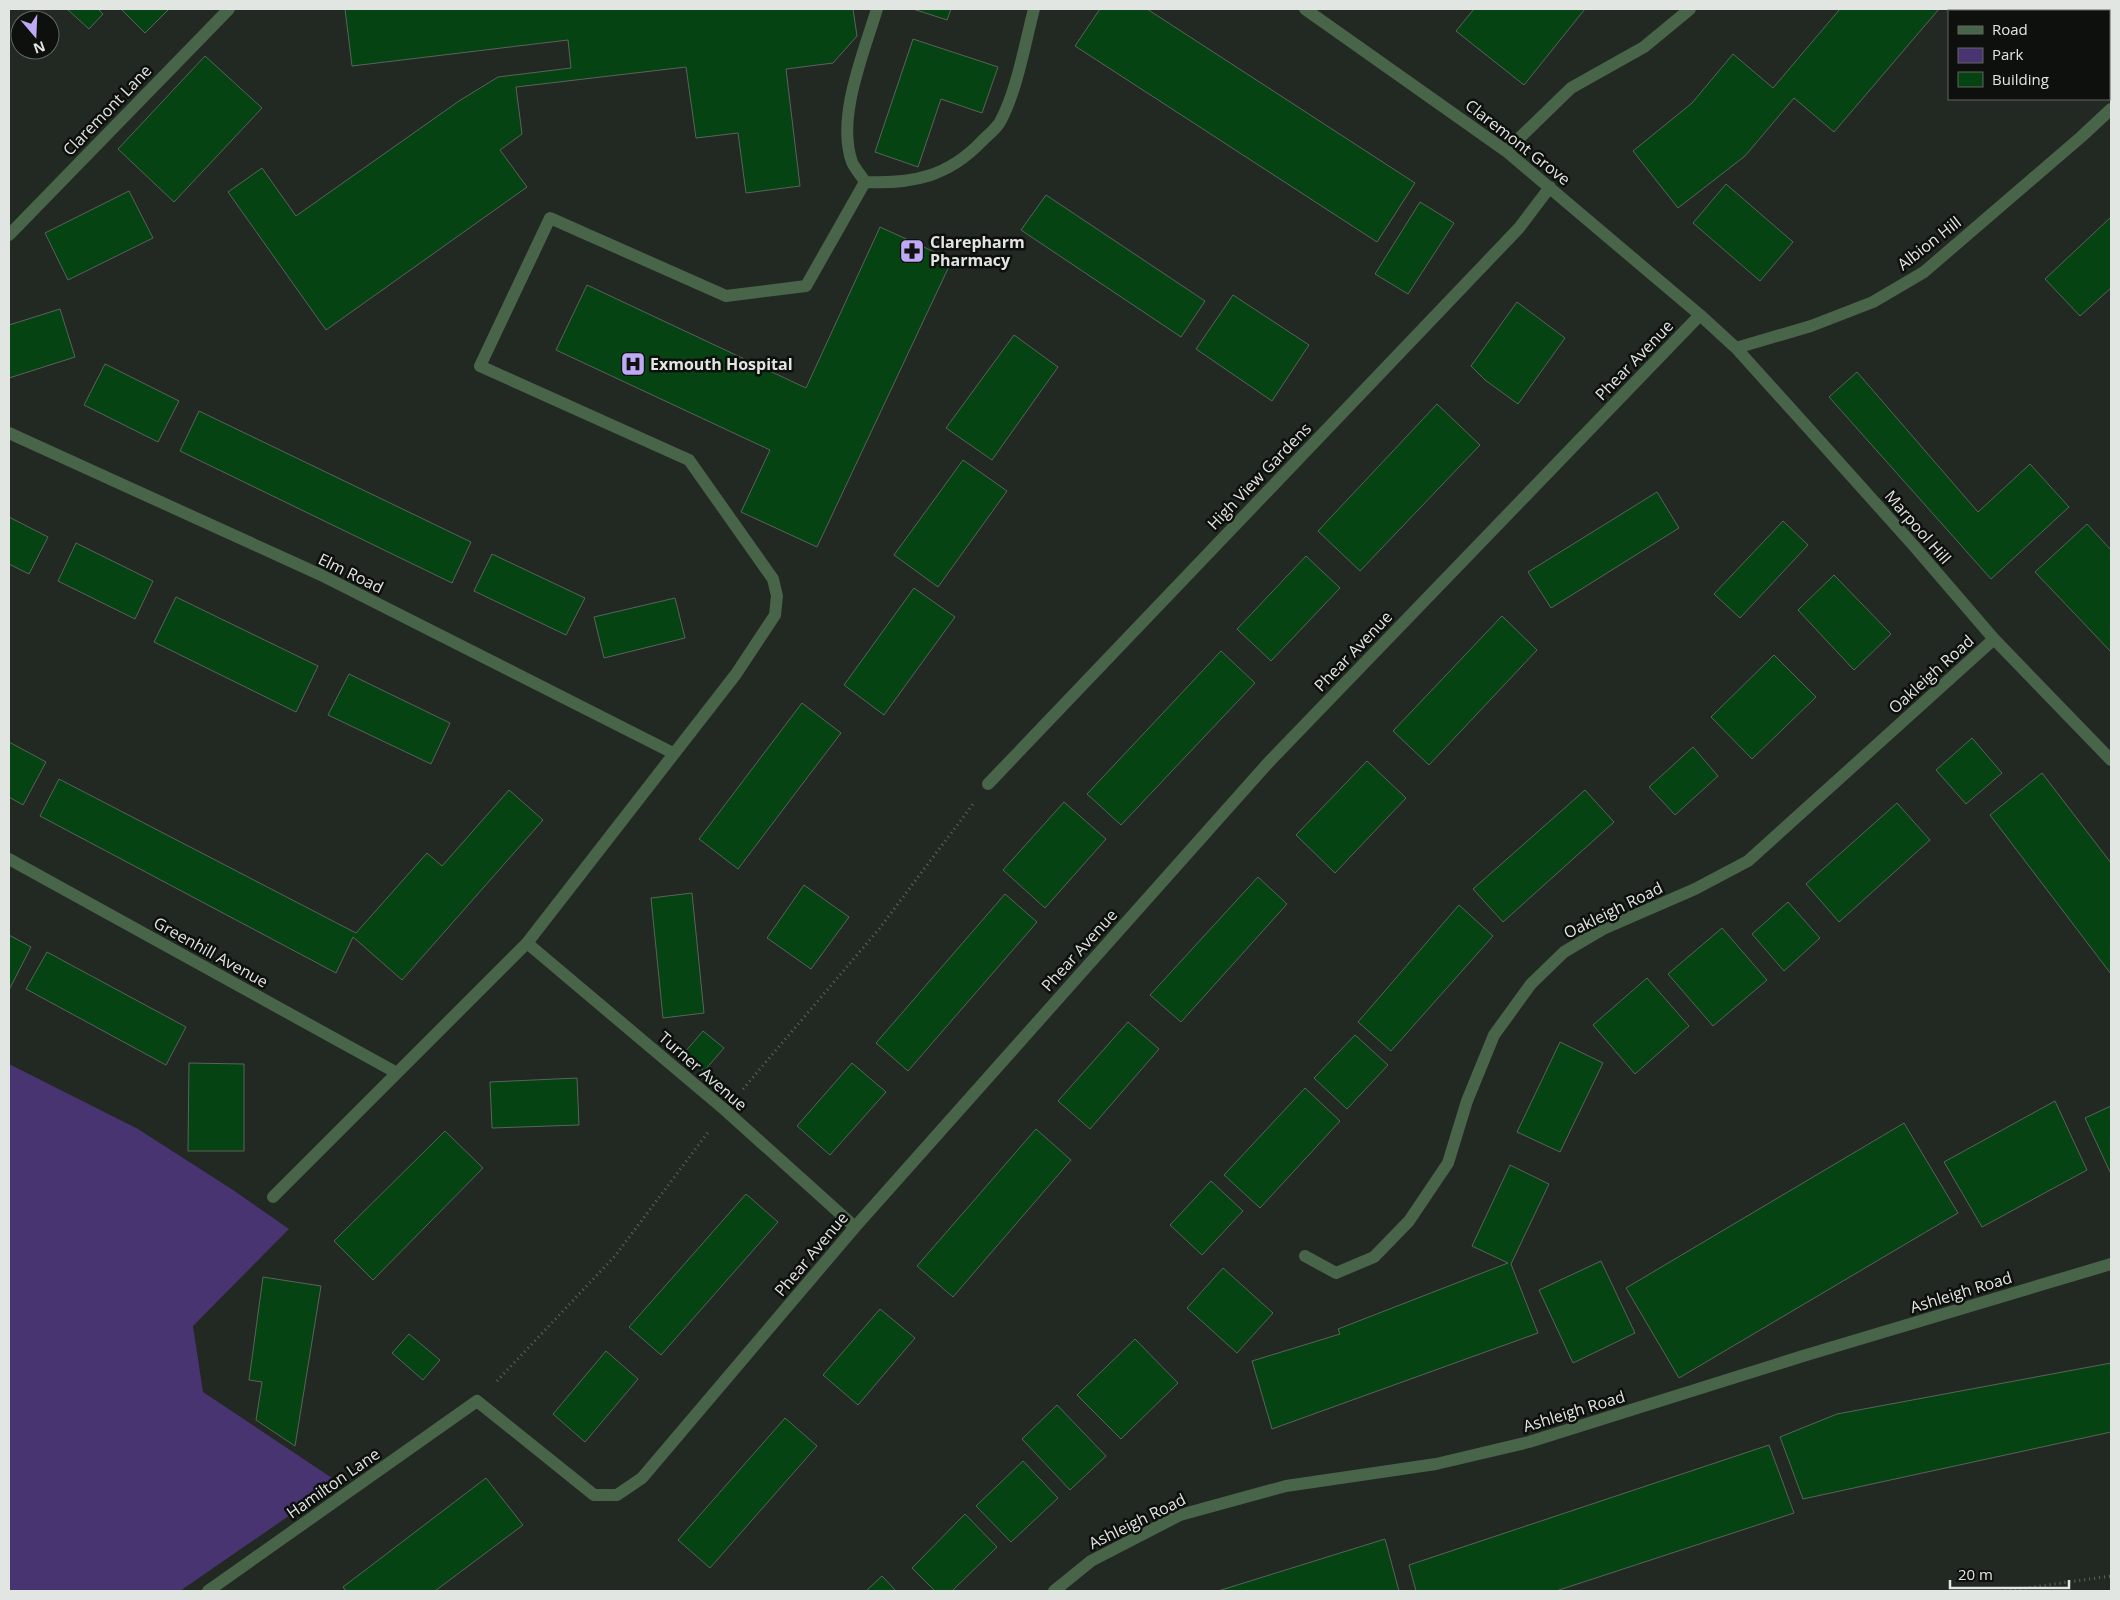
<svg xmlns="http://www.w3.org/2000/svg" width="2120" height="1600" font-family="'Open Sans',sans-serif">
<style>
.green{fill:#483471}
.building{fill:#054313;stroke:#5b625b}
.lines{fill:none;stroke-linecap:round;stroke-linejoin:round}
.path{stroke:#5f655f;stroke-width:3;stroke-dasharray:1 4;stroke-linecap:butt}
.minor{stroke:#486449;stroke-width:12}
.labels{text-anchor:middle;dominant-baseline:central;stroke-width:5;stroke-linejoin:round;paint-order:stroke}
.street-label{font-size:16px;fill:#e2e6e2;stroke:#0d100d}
.poi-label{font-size:16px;font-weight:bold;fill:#e2e6e2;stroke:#0d100d;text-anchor:start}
</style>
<rect width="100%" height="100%" fill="#222822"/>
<path class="green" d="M 9,1064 L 138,1129 L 233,1190 L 289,1229 L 193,1326 L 203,1392 L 338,1482 L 180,1591 L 9,1591 Z"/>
<path class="building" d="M 67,9 L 98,9 L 103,14 L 89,29 Z
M 121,9 L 169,9 L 145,33 Z
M 345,9 L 853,9 L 857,36 L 833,63 L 786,69 L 800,186 L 746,193 L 738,133 L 696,138 L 686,67 L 516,87 L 522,134 L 500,150 L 527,187 L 326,330 L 228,192 L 262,168 L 296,216 L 459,101 L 498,77 L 571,68 L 568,40 L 352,66 Z
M 913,9 L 951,9 L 947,20 Z
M 1100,9 L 1147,9 L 1415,183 L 1377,242 L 1075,46 Z
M 1474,9 L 1585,9 L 1524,85 L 1456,31 Z
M 1840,9 L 1939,9 L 1834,132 L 1794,98 L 1745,156 L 1678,208 L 1633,151 L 1692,103 L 1733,54 L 1773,88 Z
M 913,39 L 998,67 L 982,113 L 941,99 L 918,167 L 875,152 Z
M 205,56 L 262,108 L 174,202 L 118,149 Z
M 1726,184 L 1793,242 L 1760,281 L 1693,223 Z
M 129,191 L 153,238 L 68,280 L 45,233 Z
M 1046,195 L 1205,301 L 1181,337 L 1021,230 Z
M 1420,202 L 1454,223 L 1408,294 L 1375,274 Z
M 2111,217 L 2111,288 L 2080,316 L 2045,279 Z
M 880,227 L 952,260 L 817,547 L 741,512 L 770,450 L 556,350 L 587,285 L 806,388 Z
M 1233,295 L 1309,345 L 1272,401 L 1196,349 Z
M 1517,302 L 1565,338 L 1518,404 L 1485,380 L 1471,366 Z
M 60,309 L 75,357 L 9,378 L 9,325 Z
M 1014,335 L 1058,367 L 992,460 L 946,428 Z
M 105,364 L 179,401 L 158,442 L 84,405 Z
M 1857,372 L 1978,512 L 2030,464 L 2069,507 L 1991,579 L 1829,397 Z
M 1437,404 L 1480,445 L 1360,571 L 1318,531 Z
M 199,411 L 471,542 L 452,583 L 180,451 Z
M 963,460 L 1007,491 L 938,587 L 894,555 Z
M 1657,492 L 1679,528 L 1551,608 L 1528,572 Z
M 9,517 L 48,537 L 29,574 L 9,564 Z
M 1783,521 L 1808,545 L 1740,618 L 1714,594 Z
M 2087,524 L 2111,550 L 2111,652 L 2035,572 Z
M 76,543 L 153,581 L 135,619 L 58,581 Z
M 492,554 L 585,598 L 566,635 L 474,591 Z
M 1306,556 L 1340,588 L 1271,661 L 1237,629 Z
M 1834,575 L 1891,634 L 1854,670 L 1798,610 Z
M 914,588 L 955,617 L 884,715 L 844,685 Z
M 176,597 L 318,666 L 296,712 L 154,642 Z
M 675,598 L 685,638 L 604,658 L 594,617 Z
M 1502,616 L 1537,650 L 1429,765 L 1393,731 Z
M 1221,651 L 1255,683 L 1121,825 L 1087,794 Z
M 1774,655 L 1816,697 L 1752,759 L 1711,717 Z
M 349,674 L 450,723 L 431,764 L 328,715 Z
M 802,703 L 841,733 L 738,869 L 699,839 Z
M 1972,738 L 2002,773 L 1966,804 L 1936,770 Z
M 9,742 L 46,762 L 23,805 L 9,797 Z
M 1693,747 L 1718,776 L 1675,815 L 1649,787 Z
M 1367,761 L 1406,798 L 1335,873 L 1296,835 Z
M 2042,773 L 2111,863 L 2111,974 L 1990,815 Z
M 59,779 L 356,933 L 427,853 L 442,866 L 509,790 L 543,820 L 402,980 L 353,937 L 336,973 L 40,816 Z
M 1585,790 L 1614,822 L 1503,922 L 1473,889 Z
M 1064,802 L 1106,839 L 1045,908 L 1003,870 Z
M 1897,803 L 1930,840 L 1839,922 L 1806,884 Z
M 1258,877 L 1287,904 L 1181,1022 L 1150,995 Z
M 804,885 L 849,917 L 811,969 L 767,938 Z
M 692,893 L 704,1013 L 663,1018 L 651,898 Z
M 1005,894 L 1037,922 L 908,1071 L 876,1043 Z
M 1788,902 L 1820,938 L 1784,971 L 1752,934 Z
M 1459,905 L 1493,936 L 1391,1051 L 1358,1022 Z
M 1722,928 L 1767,980 L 1713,1026 L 1668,974 Z
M 9,935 L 31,947 L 9,990 Z
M 47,952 L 186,1027 L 166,1065 L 26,989 Z
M 1647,978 L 1689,1026 L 1635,1074 L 1593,1025 Z
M 1128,1022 L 1159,1049 L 1090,1129 L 1058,1101 Z
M 703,1031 L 724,1048 L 704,1071 L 684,1053 Z
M 1355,1035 L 1388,1065 L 1347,1109 L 1314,1078 Z
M 1560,1042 L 1603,1063 L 1560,1152 L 1517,1132 Z
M 189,1063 L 244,1064 L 244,1151 L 188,1151 Z
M 852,1063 L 886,1092 L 830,1155 L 797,1126 Z
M 577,1078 L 579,1125 L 492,1128 L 490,1082 Z
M 1305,1088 L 1340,1121 L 1260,1208 L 1224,1175 Z
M 2055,1101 L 2087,1170 L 1982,1227 L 1944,1162 Z
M 2111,1106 L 2111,1172 L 2110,1172 L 2085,1118 Z
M 1904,1123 L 1958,1213 L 1679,1378 L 1626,1288 Z
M 1036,1129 L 1071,1160 L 953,1297 L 917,1266 Z
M 445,1131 L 483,1168 L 373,1280 L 334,1241 Z
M 1510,1165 L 1549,1184 L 1511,1264 L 1538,1333 L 1272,1429 L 1252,1361 L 1340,1334 L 1338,1329 L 1508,1263 L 1472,1246 Z
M 1211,1181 L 1243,1211 L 1202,1255 L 1170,1225 Z
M 746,1194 L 778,1222 L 661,1355 L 629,1327 Z
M 1601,1261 L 1635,1333 L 1573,1363 L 1539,1290 Z
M 1223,1268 L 1273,1313 L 1237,1353 L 1187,1308 Z
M 263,1277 L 321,1286 L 295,1446 L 256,1420 L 262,1382 L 249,1380 Z
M 880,1309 L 915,1338 L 858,1405 L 823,1375 Z
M 409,1334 L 440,1360 L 423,1380 L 392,1353 Z
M 1135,1339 L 1178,1383 L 1121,1439 L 1077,1395 Z
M 606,1351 L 638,1379 L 585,1442 L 553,1414 Z
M 2111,1363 L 2111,1432 L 1803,1499 L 1780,1437 L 1837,1414 Z
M 1057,1405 L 1106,1456 L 1070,1490 L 1022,1439 Z
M 785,1418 L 817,1446 L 710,1568 L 678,1540 Z
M 1769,1445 L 1794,1513 L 1556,1591 L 1416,1591 L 1409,1565 Z
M 1023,1461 L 1058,1498 L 1011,1542 L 976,1506 Z
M 486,1478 L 523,1525 L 435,1591 L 346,1591 L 343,1587 Z
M 965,1514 L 997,1547 L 952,1591 L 935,1591 L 912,1568 Z
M 1385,1539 L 1399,1591 L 1218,1591 Z
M 882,1576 L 896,1591 L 866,1591 Z"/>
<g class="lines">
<path class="path" d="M 743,1089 L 879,929 L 973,804
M 497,1381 L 615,1256 L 709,1131
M 2005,1591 L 2111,1576"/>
<path class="minor" d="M 877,9 C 864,52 836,118 852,162 C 855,169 861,175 865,182 C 912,184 948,177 982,141 C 988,135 996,129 1000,122 C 1017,91 1025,43 1034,9
M 1305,9 L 1506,151 L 1700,315 L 1736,348 L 1810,430 L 1914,546 L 1994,639 L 2111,760
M 1506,151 L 1571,88 L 1644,47 L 1690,9
M 9,235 L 229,9
M 1736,348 L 1811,326 L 1873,302 L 1924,272 L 2081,137 L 2111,109
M 9,433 L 321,575 L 673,753
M 988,784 L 1519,228 L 1550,187
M 9,859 L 397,1073
M 527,943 L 725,1110 L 855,1227
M 273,1197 L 527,943 L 736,674 L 775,615 L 777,596 L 773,579 L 689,460 L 480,366 L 550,218 L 726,296 L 806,286 L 865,182
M 1305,1256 L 1336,1273 L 1374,1257 L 1409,1221 L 1448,1163 L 1467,1101 L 1494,1035 L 1531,984 L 1564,952 L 1603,929 L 1695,889 L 1748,861 L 1994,639
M 208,1591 L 477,1401 L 594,1495 L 617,1495 L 642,1478 L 855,1227 L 1268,763 L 1700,315
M 1054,1591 L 1091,1561 L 1180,1515 L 1286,1486 L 1436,1464 L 1529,1442 L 1803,1356 L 2111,1264"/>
</g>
<defs>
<symbol id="pharmacy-square" viewBox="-11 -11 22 22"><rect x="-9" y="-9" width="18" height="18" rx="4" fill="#bea9f5" stroke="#0d100d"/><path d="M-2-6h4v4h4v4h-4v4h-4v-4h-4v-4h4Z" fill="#111"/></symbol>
<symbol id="hospital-square" viewBox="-11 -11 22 22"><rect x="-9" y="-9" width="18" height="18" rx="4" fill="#bea9f5" stroke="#0d100d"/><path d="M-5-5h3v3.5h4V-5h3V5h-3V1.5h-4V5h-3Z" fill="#111"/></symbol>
</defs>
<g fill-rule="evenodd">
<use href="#pharmacy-square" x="898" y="237" width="28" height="28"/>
<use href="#hospital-square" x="619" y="350" width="28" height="28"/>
</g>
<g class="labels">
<g class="street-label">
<text transform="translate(107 110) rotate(-46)">Claremont Lane</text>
<text transform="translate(1518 142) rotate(38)">Claremont Grove</text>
<text transform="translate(1929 243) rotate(-38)">Albion Hill</text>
<text transform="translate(1634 360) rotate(-46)">Phear Avenue</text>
<text transform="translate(1259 476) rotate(-46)">High View Gardens</text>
<text transform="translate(1918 527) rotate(49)">Marpool Hill</text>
<text transform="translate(351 573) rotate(26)">Elm Road</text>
<text transform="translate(1353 651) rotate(-46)">Phear Avenue</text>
<text transform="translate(1931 674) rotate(-42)">Oakleigh Road</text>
<text transform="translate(1613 910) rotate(-26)">Oakleigh Road</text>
<text transform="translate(1079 950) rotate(-48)">Phear Avenue</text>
<text transform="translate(211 952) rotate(29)">Greenhill Avenue</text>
<text transform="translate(703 1071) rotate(41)">Turner Avenue</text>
<text transform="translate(811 1254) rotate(-50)">Phear Avenue</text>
<text transform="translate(1961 1292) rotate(-17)">Ashleigh Road</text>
<text transform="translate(1574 1411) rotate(-17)">Ashleigh Road</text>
<text transform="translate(333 1483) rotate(-35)">Hamilton Lane</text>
<text transform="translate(1137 1521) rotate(-26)">Ashleigh Road</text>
</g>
<g class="poi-label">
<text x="930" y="242">Clarepharm<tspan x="930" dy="18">Pharmacy</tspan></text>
<text x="650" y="364">Exmouth Hospital</text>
</g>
</g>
<rect width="2120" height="1600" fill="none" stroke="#e2e6e2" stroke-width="20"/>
<rect x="1948" y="10" width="162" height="90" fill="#0d100d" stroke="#626662"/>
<rect x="1958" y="26" width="25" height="8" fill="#486449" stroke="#626662"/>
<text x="1992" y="35" font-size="15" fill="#e2e6e2">Road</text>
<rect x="1958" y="48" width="25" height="15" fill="#483471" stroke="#626662"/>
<text x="1992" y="60" font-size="15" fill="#e2e6e2">Park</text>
<rect x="1958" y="72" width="25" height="15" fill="#054313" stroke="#626662"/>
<text x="1992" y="85" font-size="15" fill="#e2e6e2">Building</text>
<g transform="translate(35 35) rotate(161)"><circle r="24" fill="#0d100d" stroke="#626662"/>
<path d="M0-4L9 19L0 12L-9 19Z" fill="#bea9f5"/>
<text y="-8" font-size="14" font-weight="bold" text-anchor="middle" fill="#e2e6e2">N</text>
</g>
<path d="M1950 1580v8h119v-8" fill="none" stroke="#e2e6e2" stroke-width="2.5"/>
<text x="1958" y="1580" font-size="15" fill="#e2e6e2" stroke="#0d100d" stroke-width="4" paint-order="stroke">20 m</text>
</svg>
